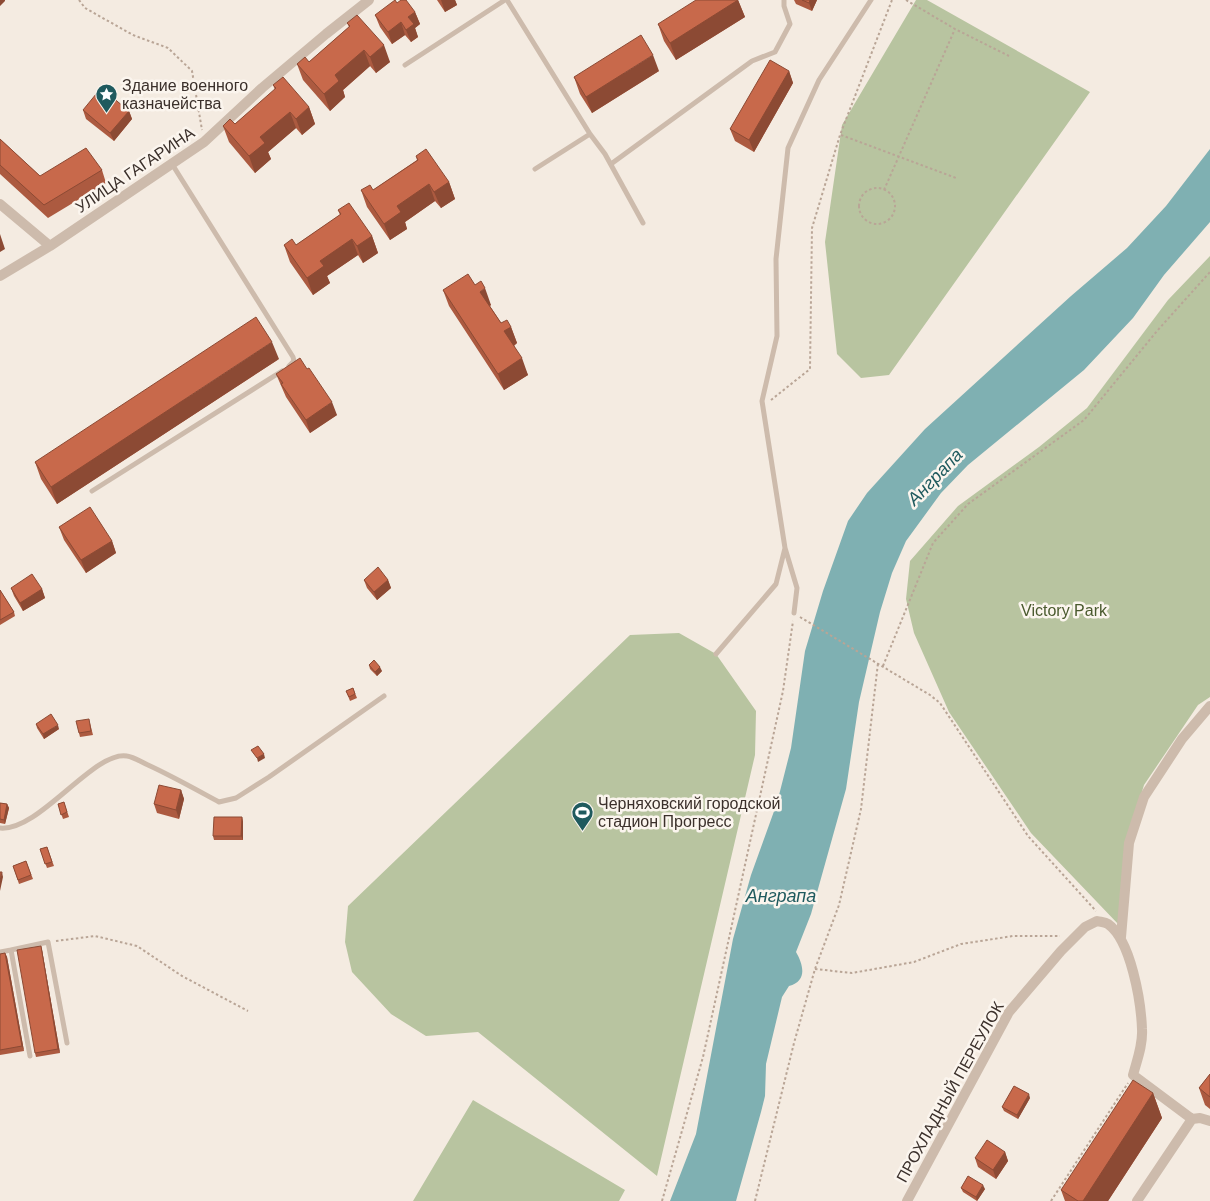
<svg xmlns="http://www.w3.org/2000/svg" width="1210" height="1201" font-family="Arial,sans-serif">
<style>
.park{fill:#b8c4a0}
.water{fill:#7fb0b2}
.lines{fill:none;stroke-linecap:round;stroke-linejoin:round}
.path{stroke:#b9a596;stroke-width:2;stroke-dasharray:2.5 2.5;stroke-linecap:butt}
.lane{stroke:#cdbbac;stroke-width:5}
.street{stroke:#cdbbac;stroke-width:10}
.wall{fill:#ac5a40}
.shaded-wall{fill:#8c4a34}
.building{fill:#c8694b;stroke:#8c4a34}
.labels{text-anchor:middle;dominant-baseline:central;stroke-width:5;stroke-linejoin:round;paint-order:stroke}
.poi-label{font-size:16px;fill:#3b302b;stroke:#fbf5ee;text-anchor:start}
.street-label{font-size:16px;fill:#3b302b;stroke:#fbf5ee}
.park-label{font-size:16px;fill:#4a5a2e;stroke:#fbf5ee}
.water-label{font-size:18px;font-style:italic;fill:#1f5a5e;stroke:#fbf5ee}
</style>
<rect width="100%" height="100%" fill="#f4ebe1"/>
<path class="park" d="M 916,0 L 927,0 L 1090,92 L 889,375 L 861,378 L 837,354 L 825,242 L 842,125 Z
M 1210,256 L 1210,697 L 1198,705 L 1144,785 L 1125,847 L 1119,925 L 1031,833 L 949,712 L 914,633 L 906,599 L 910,561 L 958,506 L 1039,447 L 1087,408 L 1168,300 Z
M 679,633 L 716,654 L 756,711 L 755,755 L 657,1176 L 478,1032 L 426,1036 L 391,1014 L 352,972 L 345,942 L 348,906 L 630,635 Z
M 473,1100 L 625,1190 L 619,1201 L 413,1201 Z"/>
<path class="water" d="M 1210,149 L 1210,222 L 1164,275 L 1133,318 L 1084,370 L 968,465 L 941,493 L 906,541 L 892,573 L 880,612 L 859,702 L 846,789 L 811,914 L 796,952 C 804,966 807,981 789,986 L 782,997 L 766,1064 L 765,1096 L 761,1112 L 736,1201 L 670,1201 L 696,1134 L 733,939 L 751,875 L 777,803 L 791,748 L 805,651 L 823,591 L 848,521 L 867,493 L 925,429 L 1071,296 L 1127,248 L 1166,206 Z"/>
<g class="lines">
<path class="path" d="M 79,0 L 85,8 L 133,35 L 168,48 L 192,71 L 202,130
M 906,0 L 955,29 L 1009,56
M 841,135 L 956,178
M859 206a18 18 0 1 1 36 0a18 18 0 1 1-36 0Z
M 884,190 L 955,29
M 771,400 L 810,369 L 812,228 L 840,135 L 892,0
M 800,617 L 930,695 L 940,703 L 1028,836 L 1096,911
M 883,666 L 933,543 L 968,504 L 1084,420 L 1157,331 L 1210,272
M 56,941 L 95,936 L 137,946 L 182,976 L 248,1011
M 815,969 L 852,973 L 914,962 L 961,944 L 1013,936 L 1060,936
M 662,1201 L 703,1057 L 783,691 L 793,621
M 755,1201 L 794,1043 L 815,969 L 839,905 L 861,809 L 878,663
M 1051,1201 L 1128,1083"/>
<path class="lane" d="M 507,0 L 590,134 L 535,169
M 405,65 L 505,0
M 590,134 L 605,154 L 643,223
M 172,164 L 293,357 L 294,361 L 289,366
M 611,164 L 752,61 L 775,52 L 790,24 L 784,6 L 784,0
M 92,491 L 282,371
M 794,613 L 797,588 L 785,548 L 762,401 L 777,336 L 776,259 L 788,148 L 819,80 L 871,0
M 716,654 L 776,584 L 785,548
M 0,828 C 39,832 94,750 127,756 C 134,757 141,762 148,765 C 172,776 195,789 219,802 L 236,798 L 269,777 L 384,696
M 11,950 L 48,942 L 67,1043
M 0,952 L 11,950 L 30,1056"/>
<path class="street" d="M 0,204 L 50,246
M 0,276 L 50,246 L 204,142 L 262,88 L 326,34 L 369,0
M 1121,937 L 1129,843 L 1144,797 L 1182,739 L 1210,706
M 1192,1119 L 1200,1118 L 1210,1121
M 907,1201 L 1009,1012 L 1061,951 L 1085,927 L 1097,921 C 1101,922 1105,922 1108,924 C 1131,940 1141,1002 1142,1029 C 1143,1045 1137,1060 1133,1075 L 1192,1119
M 1137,1201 L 1192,1119"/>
</g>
<path class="wall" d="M 437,0 L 455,0 L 457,5 L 445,12 Z
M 738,0 L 745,17 L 676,60 L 664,41 L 658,24 Z
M 794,0 L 817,0 L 812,11 L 796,4 Z
M 397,3 L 415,12 L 420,24 L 415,28 L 418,37 L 411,42 L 405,35 L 392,44 L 380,27 L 375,15 Z
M 347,23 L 390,62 L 376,73 L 370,66 L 343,90 L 345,97 L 330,111 L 303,80 L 297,64 L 309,62 L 349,27 Z
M 659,71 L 592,113 L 580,94 L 574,77 Z
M 789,71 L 793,83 L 754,152 L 735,141 L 730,129 Z
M 273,85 L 309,107 L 315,124 L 302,135 L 296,128 L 268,152 L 271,159 L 255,173 L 229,142 L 223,126 L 235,124 L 275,90 Z
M 83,110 L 129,111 L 132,119 L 114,141 L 86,119 Z
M 0,139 L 40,176 L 102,170 L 106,183 L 48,218 L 0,174 Z
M 416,156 L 449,182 L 455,199 L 441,208 L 435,201 L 405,222 L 407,229 L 390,240 L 367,207 L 361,190 L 373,190 L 417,160 Z
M 338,210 L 372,236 L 378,253 L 363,263 L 358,255 L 327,276 L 330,283 L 313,295 L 290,262 L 284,245 L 296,245 L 340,215 Z
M 475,285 L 491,305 L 490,306 L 501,323 L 511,327 L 517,343 L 514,346 L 528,375 L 504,390 L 449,306 L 443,290 Z
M 279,359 L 57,504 L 41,479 L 35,462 Z
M 276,374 L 337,415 L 310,433 L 286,397 Z
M 59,527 L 112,541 L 116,553 L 86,573 L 64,540 Z
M 364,580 L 388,580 L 391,588 L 377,600 L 367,588 Z
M 11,588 L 42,589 L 45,598 L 23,611 L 14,596 Z
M 0,590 L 14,612 L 15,616 L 0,625 Z
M 369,665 L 382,671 L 377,676 L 370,669 Z
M 353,688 L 357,698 L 350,701 L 346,691 Z
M 90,723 L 93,735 L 80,737 L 79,733 Z
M 36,724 L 59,729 L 44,739 L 37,728 Z
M 181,790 L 184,799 L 179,819 L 157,813 L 154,804 Z
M 64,802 L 69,817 L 63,819 L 58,804 Z
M 0,803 L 7,804 L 9,808 L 5,824 L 0,823 Z
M 242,817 L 243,822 L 243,840 L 214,840 L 213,836 Z
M 47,847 L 54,866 L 47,868 L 40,849 Z
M 26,861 L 33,879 L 19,884 L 13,866 Z
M 41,946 L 42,950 L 60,1053 L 36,1057 L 35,1053 Z
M 5,953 L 7,957 L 24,1051 L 0,1055 L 0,954 Z
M 1210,1074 L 1210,1109 L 1205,1105 L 1199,1088 Z
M 1153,1093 L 1162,1118 L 1108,1201 L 1065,1201 L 1061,1190 Z
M 1030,1098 L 1018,1119 L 1004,1111 L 1002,1107 Z
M 1005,1152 L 1008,1161 L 996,1179 L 978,1167 L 975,1158 Z
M 961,1188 L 985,1189 L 977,1201 L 963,1192 Z"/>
<path class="shaded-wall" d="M 0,0 L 5,0 L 5,1 L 0,6 Z
M 441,0 L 455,0 L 457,5 L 445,12 Z
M 738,0 L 745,17 L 676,60 L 670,43 Z
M 810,0 L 817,0 L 812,11 L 809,3 Z
M 415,12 L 420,24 L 415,28 L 418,37 L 411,42 L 406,30 L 408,17 Z
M 401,22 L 405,35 L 392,44 L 388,32 Z
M 384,45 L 390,62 L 376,73 L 370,57 Z
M 364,50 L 370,66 L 343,90 L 345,97 L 330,111 L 324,94 L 335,75 Z
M 653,55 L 659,71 L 592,113 L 586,97 Z
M 789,71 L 793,83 L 754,152 L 749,140 Z
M 309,107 L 315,124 L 302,135 L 296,119 Z
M 129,111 L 132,119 L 114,141 L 110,133 Z
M 290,112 L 296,128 L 268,152 L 271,159 L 255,173 L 249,156 L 260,137 Z
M 449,182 L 455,199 L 441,208 L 434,192 Z
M 429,184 L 435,201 L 405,222 L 407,229 L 390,240 L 384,224 L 397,206 Z
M 0,234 L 5,249 L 0,252 Z
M 372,236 L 378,253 L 363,263 L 357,246 Z
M 352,239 L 358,255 L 327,276 L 330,283 L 313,295 L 307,278 L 320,261 Z
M 485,288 L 491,305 L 486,308 L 480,292 Z
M 511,327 L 517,343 L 510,348 L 504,331 Z
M 272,342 L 279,359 L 57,504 L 51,487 Z
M 522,358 L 528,375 L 504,390 L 498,374 Z
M 332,402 L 337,415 L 310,433 L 306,420 Z
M 112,541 L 116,553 L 86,573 L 81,560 Z
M 388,580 L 391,588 L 377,600 L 374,592 Z
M 42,589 L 45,598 L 23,611 L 20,603 Z
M 380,667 L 382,671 L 377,676 L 375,672 Z
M 58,725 L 59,729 L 44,739 L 43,734 Z
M 264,754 L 265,758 L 258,762 L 257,758 Z
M 181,790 L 184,799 L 179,819 L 176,810 Z
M 7,804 L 9,808 L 5,824 L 4,820 Z
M 242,817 L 243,822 L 243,840 L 241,836 Z
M 2,872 L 3,877 L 0,891 L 0,881 Z
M 41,946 L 42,950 L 60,1053 L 58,1049 Z
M 5,953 L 7,957 L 24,1051 L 22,1046 Z
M 1153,1093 L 1162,1118 L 1108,1201 L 1083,1201 Z
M 1029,1094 L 1030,1098 L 1018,1119 L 1017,1115 Z
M 1005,1152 L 1008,1161 L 996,1179 L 993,1170 Z
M 983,1185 L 985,1189 L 977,1201 L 976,1197 Z"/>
<path class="building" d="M 395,0 L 397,3 L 401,0 L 406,0 L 415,12 L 408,17 L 414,24 L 406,30 L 401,22 L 388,32 L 375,15 Z
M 696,0 L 738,0 L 670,43 L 658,24 Z
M 802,0 L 810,0 L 809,3 Z
M 357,15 L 384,45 L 370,57 L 364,50 L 335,75 L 339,81 L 324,94 L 297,64 L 305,57 L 309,62 L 350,26 L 347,23 Z
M 641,35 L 653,55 L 586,97 L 574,77 Z
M 770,60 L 789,71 L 749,140 L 730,129 Z
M 283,77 L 309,107 L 296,119 L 290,112 L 260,137 L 265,143 L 249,156 L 223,126 L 230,119 L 235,124 L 276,88 L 273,85 Z
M 101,88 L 129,111 L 110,133 L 83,110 Z
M 0,139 L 40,176 L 86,148 L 102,170 L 44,205 L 0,165 Z
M 426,149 L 449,182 L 434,192 L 429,184 L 397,206 L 401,212 L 384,224 L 361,190 L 370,185 L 373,190 L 418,160 L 416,156 Z
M 349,203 L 372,236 L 357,246 L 352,239 L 320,261 L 324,266 L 307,278 L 284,245 L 292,239 L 296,245 L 341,214 L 338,210 Z
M 468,274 L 475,285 L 481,281 L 485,288 L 480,292 L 501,323 L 507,320 L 511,327 L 504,331 L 522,358 L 498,374 L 443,290 Z
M 256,317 L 272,342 L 51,487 L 35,462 Z
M 300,358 L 307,369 L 309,368 L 332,402 L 306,420 L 281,384 L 283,383 L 276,374 Z
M 90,507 L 112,541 L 81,560 L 59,527 Z
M 378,567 L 388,580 L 374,592 L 364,580 Z
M 32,574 L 42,589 L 20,603 L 11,588 Z
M 0,590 L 14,612 L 0,620 Z
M 374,660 L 380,667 L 375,672 L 369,665 Z
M 353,688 L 355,694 L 349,697 L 346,691 Z
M 51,714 L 58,725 L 43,734 L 36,724 Z
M 89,719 L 91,731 L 79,733 L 76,721 Z
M 258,746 L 264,754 L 257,758 L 251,750 Z
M 159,785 L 181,790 L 176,810 L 154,804 Z
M 64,802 L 67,812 L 61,815 L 58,804 Z
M 0,803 L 7,804 L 4,820 L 0,819 Z
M 214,817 L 242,817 L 241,836 L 213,836 Z
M 47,847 L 52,862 L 45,864 L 40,849 Z
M 26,861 L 31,875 L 18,880 L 13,866 Z
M 0,872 L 2,872 L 0,881 Z
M 41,946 L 58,1049 L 35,1053 L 17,950 Z
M 5,953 L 22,1046 L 0,1050 L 0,954 Z
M 1210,1074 L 1210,1097 L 1199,1088 Z
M 1133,1080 L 1153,1093 L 1083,1201 L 1078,1201 L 1061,1190 Z
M 1014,1086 L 1029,1094 L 1017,1115 L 1002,1107 Z
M 987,1140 L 1005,1152 L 993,1170 L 975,1158 Z
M 968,1176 L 983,1185 L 976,1197 L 961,1188 Z"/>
<defs>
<symbol id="sight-pin" viewBox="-11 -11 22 30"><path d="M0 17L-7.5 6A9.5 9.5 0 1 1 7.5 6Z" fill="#1f5a5e" stroke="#fbf5ee"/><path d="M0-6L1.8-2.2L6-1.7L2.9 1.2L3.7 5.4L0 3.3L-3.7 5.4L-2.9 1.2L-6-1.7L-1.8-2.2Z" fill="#fff"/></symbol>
<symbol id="stadium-pin" viewBox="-11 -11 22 30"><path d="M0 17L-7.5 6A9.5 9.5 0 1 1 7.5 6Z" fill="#1f5a5e" stroke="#fbf5ee"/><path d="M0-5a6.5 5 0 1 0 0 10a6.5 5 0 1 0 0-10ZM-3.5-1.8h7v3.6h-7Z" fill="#fff"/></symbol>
</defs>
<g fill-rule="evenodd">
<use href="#sight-pin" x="94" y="82" width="25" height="34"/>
<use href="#stadium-pin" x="570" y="800" width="25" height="34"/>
</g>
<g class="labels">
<g class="poi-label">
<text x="122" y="85">Здание военного<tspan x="122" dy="18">казначейства</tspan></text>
<text x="598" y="803">Черняховский городской<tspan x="598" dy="18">стадион Прогресс</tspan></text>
</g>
<g class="street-label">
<text transform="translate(135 170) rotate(-34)">УЛИЦА ГАГАРИНА</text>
<text transform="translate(950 1092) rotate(-61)">ПРОХЛАДНЫЙ ПЕРЕУЛОК</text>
</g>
<g class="park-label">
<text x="1064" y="610">Victory Park</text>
</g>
<g class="water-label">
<text transform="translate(935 477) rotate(-46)">Анграпа</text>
<text x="781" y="896">Анграпа</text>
</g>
</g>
</svg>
